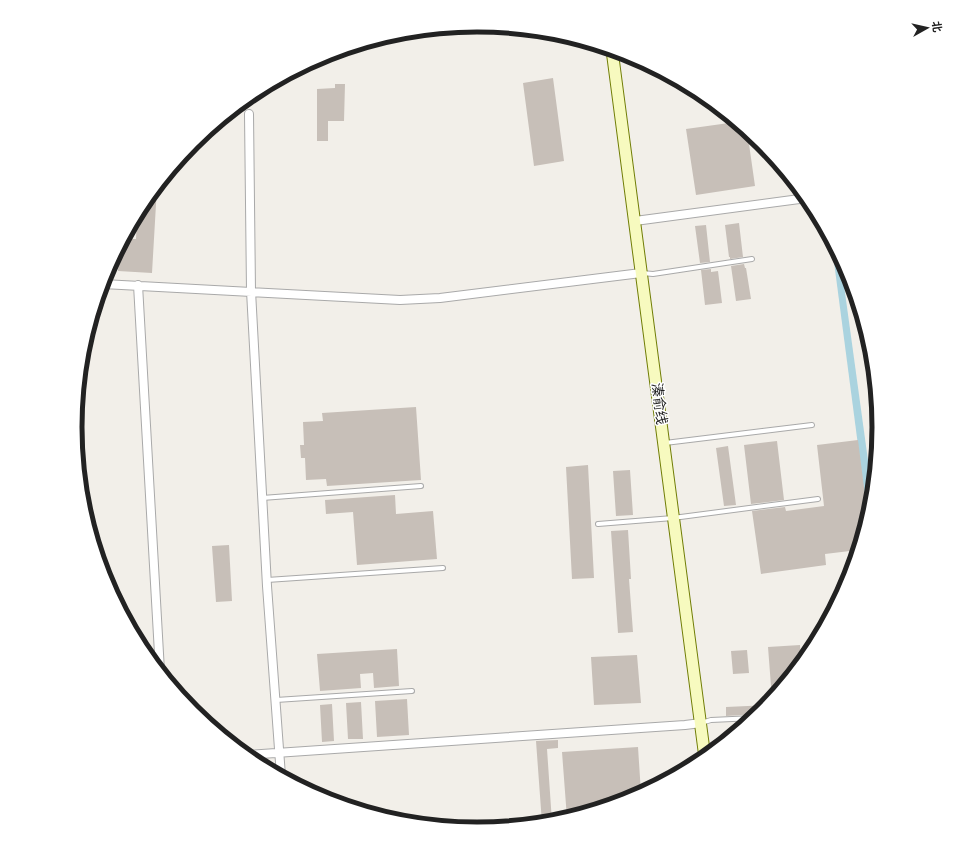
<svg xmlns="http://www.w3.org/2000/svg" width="955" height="854" font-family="Overpass,'Noto Sans SC',sans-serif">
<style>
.water{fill:#aad3df}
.building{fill:#c7bfb8}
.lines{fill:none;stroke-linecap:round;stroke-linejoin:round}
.lane-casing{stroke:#a9a9a9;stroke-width:6}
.street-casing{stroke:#a9a9a9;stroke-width:10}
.secondary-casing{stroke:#707d05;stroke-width:13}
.lane{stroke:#fff;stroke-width:4}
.street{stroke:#fff;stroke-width:8}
.secondary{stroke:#f7fabf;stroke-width:11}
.labels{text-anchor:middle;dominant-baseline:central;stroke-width:3;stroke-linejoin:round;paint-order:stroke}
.street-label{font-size:14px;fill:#222;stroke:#fff}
.rim{fill:none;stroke:#222;stroke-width:5}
</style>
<rect width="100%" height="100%" fill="#f2efe9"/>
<path class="water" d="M 831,239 L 840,256 L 873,497 L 869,514 L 867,514 Z"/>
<path class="building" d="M 553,78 L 564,161 L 534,166 L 523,83 Z
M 335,84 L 345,84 L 344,121 L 328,121 L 328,141 L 317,141 L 317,89 L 335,88 Z
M 736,122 L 747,130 L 755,186 L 696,195 L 686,129 Z
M 157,187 L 152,273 L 118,271 L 119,248 L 124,239 L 136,239 L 137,215 L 143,203 Z
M 739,223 L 743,257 L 730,259 L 730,257 L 729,257 L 725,225 Z
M 706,225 L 710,262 L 700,263 L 695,226 Z
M 744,264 L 745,268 L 746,268 L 751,299 L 736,301 L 731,266 Z
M 711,269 L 711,272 L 718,271 L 722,303 L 705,305 L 701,270 Z
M 416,407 L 421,480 L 327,486 L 326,479 L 306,480 L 305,458 L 301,458 L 300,445 L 304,445 L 303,422 L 323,421 L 322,413 Z
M 858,440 L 868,519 L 858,550 L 825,554 L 826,565 L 761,574 L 752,511 L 785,507 L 786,511 L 824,506 L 817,445 Z
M 777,441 L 784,500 L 751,504 L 744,445 Z
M 728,446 L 736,505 L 724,506 L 716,448 Z
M 588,465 L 594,578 L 572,579 L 566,467 Z
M 630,470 L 633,515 L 616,516 L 613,471 Z
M 395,495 L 396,514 L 433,511 L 437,559 L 357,565 L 353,512 L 326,514 L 325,500 Z
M 628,530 L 631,579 L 629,579 L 633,632 L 618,633 L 611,531 Z
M 229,545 L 232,601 L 216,602 L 212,546 Z
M 800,645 L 801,663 L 772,699 L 768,647 Z
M 397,649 L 399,686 L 374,688 L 373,673 L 360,674 L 361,688 L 320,691 L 317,654 Z
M 747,650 L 749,673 L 733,674 L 731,651 Z
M 637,655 L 641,703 L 594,705 L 591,657 Z
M 407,699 L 409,735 L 377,737 L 375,701 Z
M 361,702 L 363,739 L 348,739 L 346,703 Z
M 332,704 L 334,741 L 322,742 L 320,705 Z
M 767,705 L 758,714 L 726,716 L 726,707 Z
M 558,740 L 558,748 L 547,749 L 552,822 L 542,823 L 536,741 Z
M 638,747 L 641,793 L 631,798 L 619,802 L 588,804 L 589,811 L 567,818 L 562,752 Z"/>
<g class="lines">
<defs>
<path id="lane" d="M 642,273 L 653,274 L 752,259
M 665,443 L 812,425
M 262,498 L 421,486
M 598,524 L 673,518 L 818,499
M 267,580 L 443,568
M 276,700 L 412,691
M 701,723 L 711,720 L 754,718"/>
<path id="street" d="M 249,114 L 251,291 L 267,586 L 281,776
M 635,221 L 807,198
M 103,284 L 400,300 L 440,298 L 641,273
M 138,285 L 160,671
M 246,755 L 685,725 L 701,723"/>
<path id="secondary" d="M 612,50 L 705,758"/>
</defs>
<use href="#lane" class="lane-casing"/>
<use href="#street" class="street-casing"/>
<use href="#secondary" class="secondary-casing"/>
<use href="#lane" class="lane"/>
<use href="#street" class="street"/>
<use href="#secondary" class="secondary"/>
</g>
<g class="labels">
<g class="street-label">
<text transform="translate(658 404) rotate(83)">溱俞线</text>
</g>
</g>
<path d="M0 0H955V854H0ZM82 427a395 395 0 1 1 790 0a395 395 0 1 1-790 0Z" fill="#fff" fill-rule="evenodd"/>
<path class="rim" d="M82 427a395 395 0 1 1 790 0a395 395 0 1 1-790 0Z"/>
<g transform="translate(927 28) rotate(82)" stroke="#ffffff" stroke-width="3" paint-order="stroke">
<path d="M0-3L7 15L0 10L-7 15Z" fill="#222222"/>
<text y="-6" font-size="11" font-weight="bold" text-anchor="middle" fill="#222222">北</text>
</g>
</svg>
